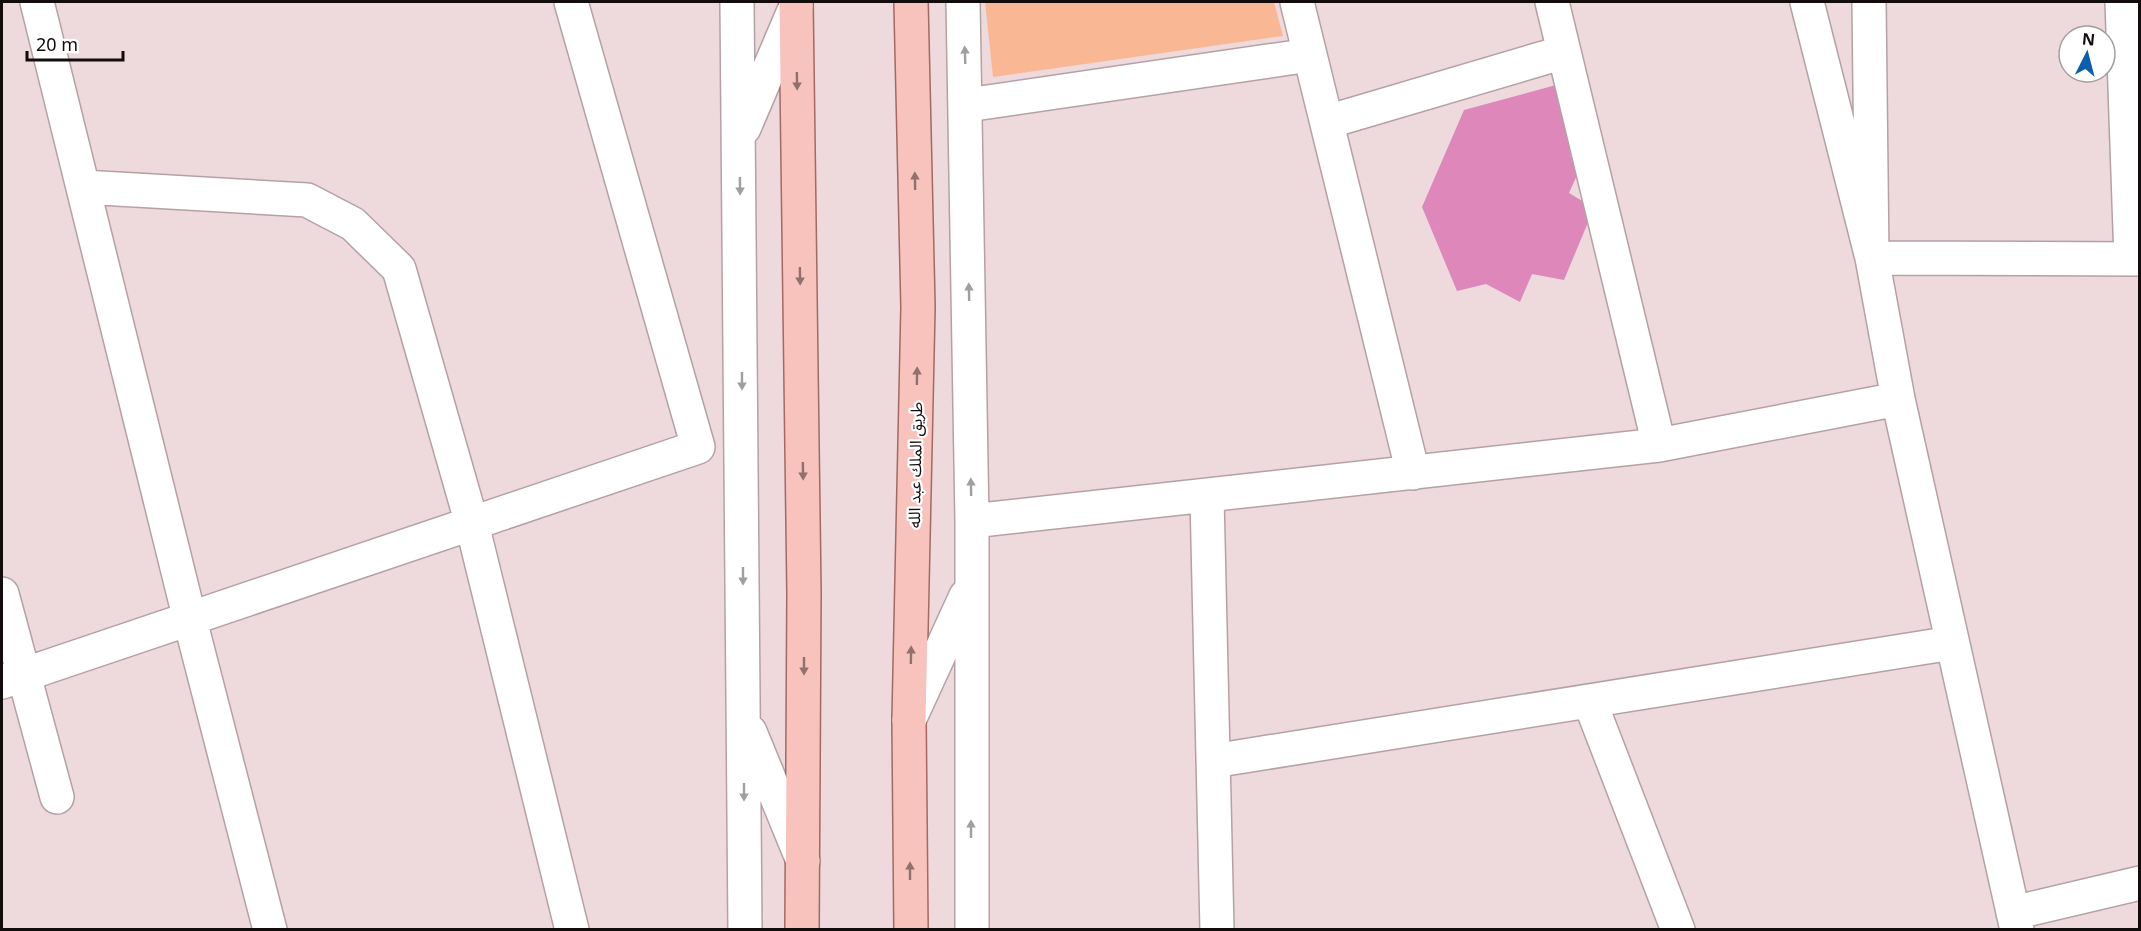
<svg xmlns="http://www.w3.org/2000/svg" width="2141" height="931" font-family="'Noto Sans','Noto Sans Arabic',sans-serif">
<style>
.green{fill:#f9b893}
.building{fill:#dd87bb}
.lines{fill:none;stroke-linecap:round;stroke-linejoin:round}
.minor-casing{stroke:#b5a1a4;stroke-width:36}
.major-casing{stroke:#a36962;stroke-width:36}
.minor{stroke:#fff;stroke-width:33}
.major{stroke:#f7c3bc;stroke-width:33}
.oneway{fill:#a19e9e}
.oneway2{fill:#90716d}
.labels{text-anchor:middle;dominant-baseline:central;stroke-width:4.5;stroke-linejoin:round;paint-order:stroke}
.street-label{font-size:16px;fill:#130c0d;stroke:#fff}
</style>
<rect width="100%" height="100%" fill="#eed9dd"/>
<path class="green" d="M 985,2 L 1274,2 L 1283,36 L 993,77 Z"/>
<path class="building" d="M 1556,85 L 1578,144 L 1570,156 L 1582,164 L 1569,193 L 1594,208 L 1564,280 L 1532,274 L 1520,302 L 1486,284 L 1457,291 L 1422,207 L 1464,110 Z"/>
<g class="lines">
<defs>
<path id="minor" d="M 37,2 L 190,620 L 270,930
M 737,2 L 745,930
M 963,2 L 972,521 L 972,930
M 1297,2 L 1413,473
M 1552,2 L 1659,445
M 1807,2 L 1872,258 L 1898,399 L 2017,930
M 1869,2 L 1872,258 L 2140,259
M 2122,2 L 2131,259
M 967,105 L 1310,55
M 1327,122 L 1564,52
M 744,128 L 796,6
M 83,187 L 307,200 L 353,224 L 399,269 L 472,524 L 572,930
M 1207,497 L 1217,930
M 972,521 L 1659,445 L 1898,399
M 2,594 L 57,797
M 2,682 L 698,447 L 571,2
M 1590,702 L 1678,930
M 909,720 L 966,596
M 750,732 L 803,861
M 1213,761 L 1952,643
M 2013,913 L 2140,883"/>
<path id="major" d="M 796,2 L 804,593 L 802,930
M 911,930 L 909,720 L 918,307 L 911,2"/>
</defs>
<use href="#minor" class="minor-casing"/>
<use href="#major" class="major-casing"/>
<use href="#minor" class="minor"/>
<use href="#major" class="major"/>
</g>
<defs><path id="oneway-solid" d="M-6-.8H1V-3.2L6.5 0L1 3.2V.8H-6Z" transform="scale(1.5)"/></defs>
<g class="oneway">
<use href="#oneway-solid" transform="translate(965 55) rotate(-92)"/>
<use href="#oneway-solid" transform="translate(740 186) rotate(89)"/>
<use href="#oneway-solid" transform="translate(969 292) rotate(-91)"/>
<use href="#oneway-solid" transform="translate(742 381) rotate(90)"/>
<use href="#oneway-solid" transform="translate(971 487) rotate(-91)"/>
<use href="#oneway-solid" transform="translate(743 576) rotate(90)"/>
<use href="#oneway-solid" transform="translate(744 792) rotate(90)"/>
<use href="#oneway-solid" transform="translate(971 829) rotate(-90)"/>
</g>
<g class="oneway2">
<use href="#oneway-solid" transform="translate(797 81) rotate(89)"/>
<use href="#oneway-solid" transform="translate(915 181) rotate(-91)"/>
<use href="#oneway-solid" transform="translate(800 276) rotate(89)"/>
<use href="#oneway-solid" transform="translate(917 376) rotate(-89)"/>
<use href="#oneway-solid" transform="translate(803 471) rotate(89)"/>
<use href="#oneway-solid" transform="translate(911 655) rotate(-89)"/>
<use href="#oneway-solid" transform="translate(804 666) rotate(90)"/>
<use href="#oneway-solid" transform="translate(910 871) rotate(-90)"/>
</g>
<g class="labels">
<g class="street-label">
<text transform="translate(915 465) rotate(-89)">طريق الملك عبد الله</text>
</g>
</g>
<rect width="2141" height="931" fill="none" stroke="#130c0d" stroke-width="6"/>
<g transform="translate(2087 54) rotate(6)"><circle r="28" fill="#ffffff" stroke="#a19e9e" stroke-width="1.5"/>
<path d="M0-4.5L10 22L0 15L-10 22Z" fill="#0d5eac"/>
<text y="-9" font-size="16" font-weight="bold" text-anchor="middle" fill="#130c0d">N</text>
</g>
<path d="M27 51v9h96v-9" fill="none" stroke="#130c0d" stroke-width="3"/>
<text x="36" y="51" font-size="18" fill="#130c0d" stroke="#ffffff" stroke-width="4.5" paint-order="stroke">20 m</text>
</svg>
